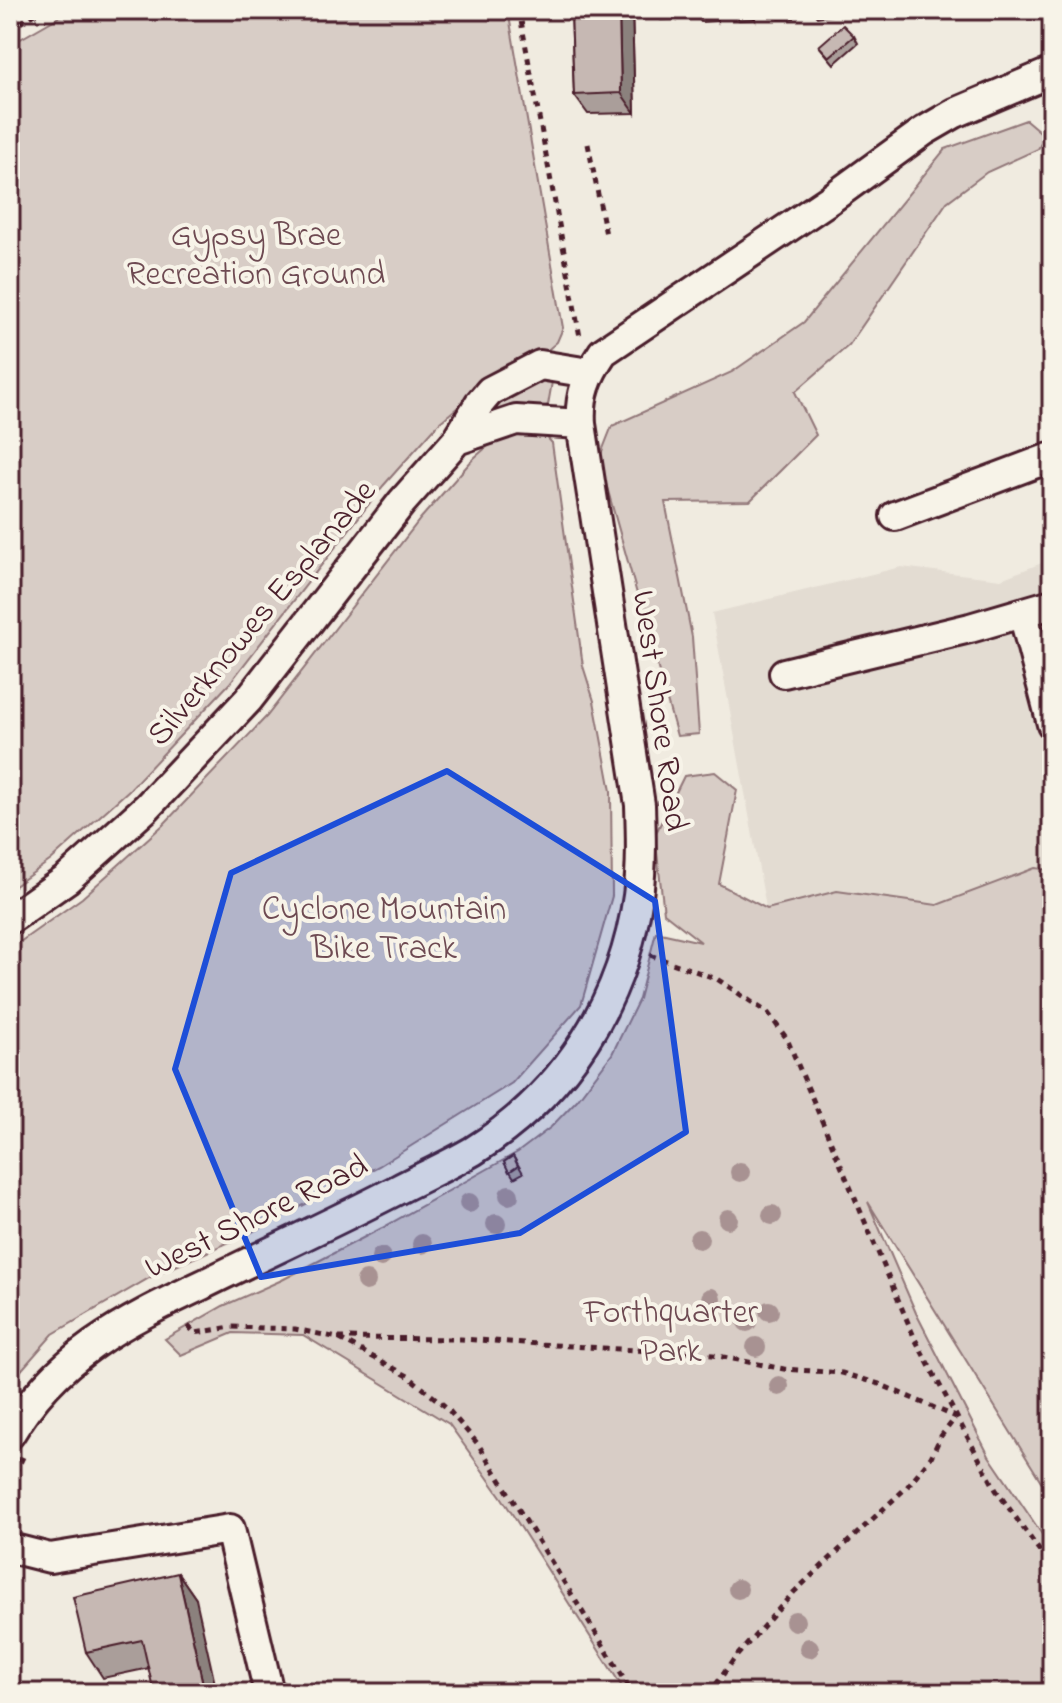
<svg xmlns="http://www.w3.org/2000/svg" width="1062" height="1703" font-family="'Indie Flower',sans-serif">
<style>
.built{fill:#e3dcd2}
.green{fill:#d8cdc6;stroke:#917678;stroke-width:2}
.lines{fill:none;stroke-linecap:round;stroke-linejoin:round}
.minor-casing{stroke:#4a1f2b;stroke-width:34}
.path{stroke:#4a1f2b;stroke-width:5;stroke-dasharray:6 6;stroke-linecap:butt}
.minor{stroke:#f7f3e8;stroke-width:28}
.tree{fill:#a89292}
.wall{fill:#aa9e9a;stroke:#4a1f2b;stroke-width:2}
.shaded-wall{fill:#8b817d;stroke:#4a1f2b;stroke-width:2}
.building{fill:#c6b8b3;stroke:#4a1f2b;stroke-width:2}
.marked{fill:#1d4ed8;fill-opacity:0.2;stroke:#1d4ed8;stroke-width:6;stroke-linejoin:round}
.labels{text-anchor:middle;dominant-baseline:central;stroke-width:8;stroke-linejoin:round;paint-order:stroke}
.park-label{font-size:34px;fill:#6e4a52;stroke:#f7f3e8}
.street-label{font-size:34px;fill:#4a1f2b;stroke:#f7f3e8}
</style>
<rect width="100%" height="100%" fill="#f0ebe0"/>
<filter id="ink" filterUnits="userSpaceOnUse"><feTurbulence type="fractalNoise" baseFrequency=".0125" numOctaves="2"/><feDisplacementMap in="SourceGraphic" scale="16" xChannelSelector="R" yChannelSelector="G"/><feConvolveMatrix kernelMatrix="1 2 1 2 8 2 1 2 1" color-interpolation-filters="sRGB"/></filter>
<g filter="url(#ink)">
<path class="built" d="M 1052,559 L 1052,888 L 769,924 L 712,613 L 901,567 L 1001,579 Z"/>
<path class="green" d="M 71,10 L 508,10 L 563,328 L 557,342 L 543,354 L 470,397 L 439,423 L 383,486 L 229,684 L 129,790 L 51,860 L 10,889 L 10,45 Z
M 1026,120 L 1045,136 L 1038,149 L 987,172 L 947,202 L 849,345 L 795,392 L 816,435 L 750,501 L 665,502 L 692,637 L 699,734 L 677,736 L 599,459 L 612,426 L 732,372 L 804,322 L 945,149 Z
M 549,376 L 552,382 L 548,405 L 535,410 L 493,415 L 488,407 Z
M 542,432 L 552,443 L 583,666 L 594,701 L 611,791 L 612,896 L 581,1005 L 512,1083 L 379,1166 L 254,1231 L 151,1277 L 53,1334 L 10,1383 L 10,949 L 82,898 L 163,825 L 267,716 L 421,518 L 474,458 L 502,434 Z
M 715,772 L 737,790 L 719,884 L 767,909 L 837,891 L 937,905 L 1035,868 L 1052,870 L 1052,1499 L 868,1202 L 916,1313 L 989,1456 L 1052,1549 L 1052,1693 L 626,1693 L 502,1498 L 449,1424 L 303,1335 L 233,1333 L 181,1355 L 165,1339 L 223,1306 L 282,1280 L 382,1228 L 518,1152 L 551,1127 L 577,1100 L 612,1054 L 639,999 L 656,932 L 701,942 L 664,913 L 655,835 L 684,776 Z"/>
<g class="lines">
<defs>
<path id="minor" d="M 457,440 L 516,420 L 581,424
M 895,516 L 1052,457
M 1023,613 L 1052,724
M 784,673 L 970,628 L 1052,604
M 10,919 L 67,879 L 146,808 L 248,700 L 402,502 L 457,440 L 479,404 L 490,391 L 540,365 L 589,373
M 10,1434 C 55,1357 123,1322 202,1285 C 267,1253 333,1223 397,1190 C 422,1177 449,1165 473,1151 C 564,1094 623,1003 638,896 C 642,866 641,835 640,805 L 581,424 C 579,395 587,376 603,352 L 829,200 L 924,131 L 955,113 L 1052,72
M 10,1548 L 50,1558 L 230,1529 L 269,1693"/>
</defs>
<use href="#minor" class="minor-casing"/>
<path class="path" d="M 519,10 L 580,337
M 10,29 L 42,10
M 588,144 L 606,235
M 650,955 L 717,979 L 768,1013 L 787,1039 L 915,1339 L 996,1490 L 1052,1568
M 188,1326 L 195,1333 L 231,1327 L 295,1329 L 338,1338 L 408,1376 L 446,1407 L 478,1444 L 633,1693
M 338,1338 L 461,1339 L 713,1355 L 784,1369 L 842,1373 L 879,1384 L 956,1417 L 941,1436 L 931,1457 L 907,1487 L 794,1592 L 734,1659 L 710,1693
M 10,1484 L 23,1457"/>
<use href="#minor" class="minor"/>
</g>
<g class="tree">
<circle cx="740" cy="1172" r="10"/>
<circle cx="509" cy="1195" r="10"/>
<circle cx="469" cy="1203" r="10"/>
<circle cx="772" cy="1215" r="10"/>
<circle cx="728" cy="1219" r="10"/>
<circle cx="496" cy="1224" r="10"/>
<circle cx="699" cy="1239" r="10"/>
<circle cx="422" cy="1244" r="10"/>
<circle cx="381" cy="1257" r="10"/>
<circle cx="366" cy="1281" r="10"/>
<circle cx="711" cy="1298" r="10"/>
<circle cx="769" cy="1311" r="10"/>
<circle cx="747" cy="1322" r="10"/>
<circle cx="756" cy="1347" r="10"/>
<circle cx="779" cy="1386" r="10"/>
<circle cx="738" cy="1589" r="10"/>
<circle cx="795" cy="1621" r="10"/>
<circle cx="809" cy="1648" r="10"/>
</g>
<path class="wall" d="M 571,10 L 632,10 L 635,113 L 588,114 L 574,95 Z
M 675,10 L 676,19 L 661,20 L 656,13 Z
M 696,10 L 716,10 L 717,21 L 701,22 L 696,15 Z
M 754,10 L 755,19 L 739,20 L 734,13 Z
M 794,10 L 794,18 L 779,19 L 774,12 Z
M 812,10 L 832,10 L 833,15 L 817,17 Z
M 854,10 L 872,10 L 872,12 L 857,13 Z
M 854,36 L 858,43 L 834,64 L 819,46 Z
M 513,1156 L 523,1173 L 514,1178 L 504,1162 Z
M 178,1573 L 196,1599 L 149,1668 L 103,1678 L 86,1652 Z"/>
<path class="shaded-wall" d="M 619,10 L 632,10 L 635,113 L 621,93 Z
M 671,10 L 675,10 L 676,19 L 671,12 Z
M 712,10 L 716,10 L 717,21 L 712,14 Z
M 750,10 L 754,10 L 755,19 L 750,12 Z
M 178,1573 L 196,1599 L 217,1693 L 205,1693 Z"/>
<path class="building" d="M 571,10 L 619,10 L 621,93 L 574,95 Z
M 656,10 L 671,10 L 671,12 L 656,13 Z
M 696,10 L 712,10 L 712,14 L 696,15 Z
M 734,10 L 750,10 L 750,12 L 734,13 Z
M 774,10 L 789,10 L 789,11 L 774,12 Z
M 843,25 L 854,36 L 829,57 L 819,46 Z
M 1052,625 L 1052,673 L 1043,627 Z
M 1052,733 L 1052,775 L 1043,735 Z
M 513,1156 L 518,1166 L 509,1172 L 504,1162 Z
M 178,1573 L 205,1693 L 154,1693 L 142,1640 L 86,1652 L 73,1597 Z"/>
</g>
<path class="marked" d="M 447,771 L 655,901 L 686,1132 L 520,1233 L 261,1277 L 175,1069 L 231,873 Z"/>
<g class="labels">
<g class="park-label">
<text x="256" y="237">Gypsy Brae<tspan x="256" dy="39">Recreation Ground</tspan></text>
<text x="384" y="911">Cyclone Mountain<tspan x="384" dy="39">Bike Track</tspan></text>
<text x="671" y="1314">Forthquarter<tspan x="671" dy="39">Park</tspan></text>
</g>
<g class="street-label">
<text transform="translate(263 614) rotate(-50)">Silverknowes Esplanade</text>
<text transform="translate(658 711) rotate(82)">West Shore Road</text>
<text transform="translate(257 1218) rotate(-26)">West Shore Road</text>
</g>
</g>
<rect width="1062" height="1703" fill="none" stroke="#f7f3e8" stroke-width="40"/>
<rect x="20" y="20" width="1022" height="1663" fill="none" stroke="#4a1f2b" stroke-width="3" filter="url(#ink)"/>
</svg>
